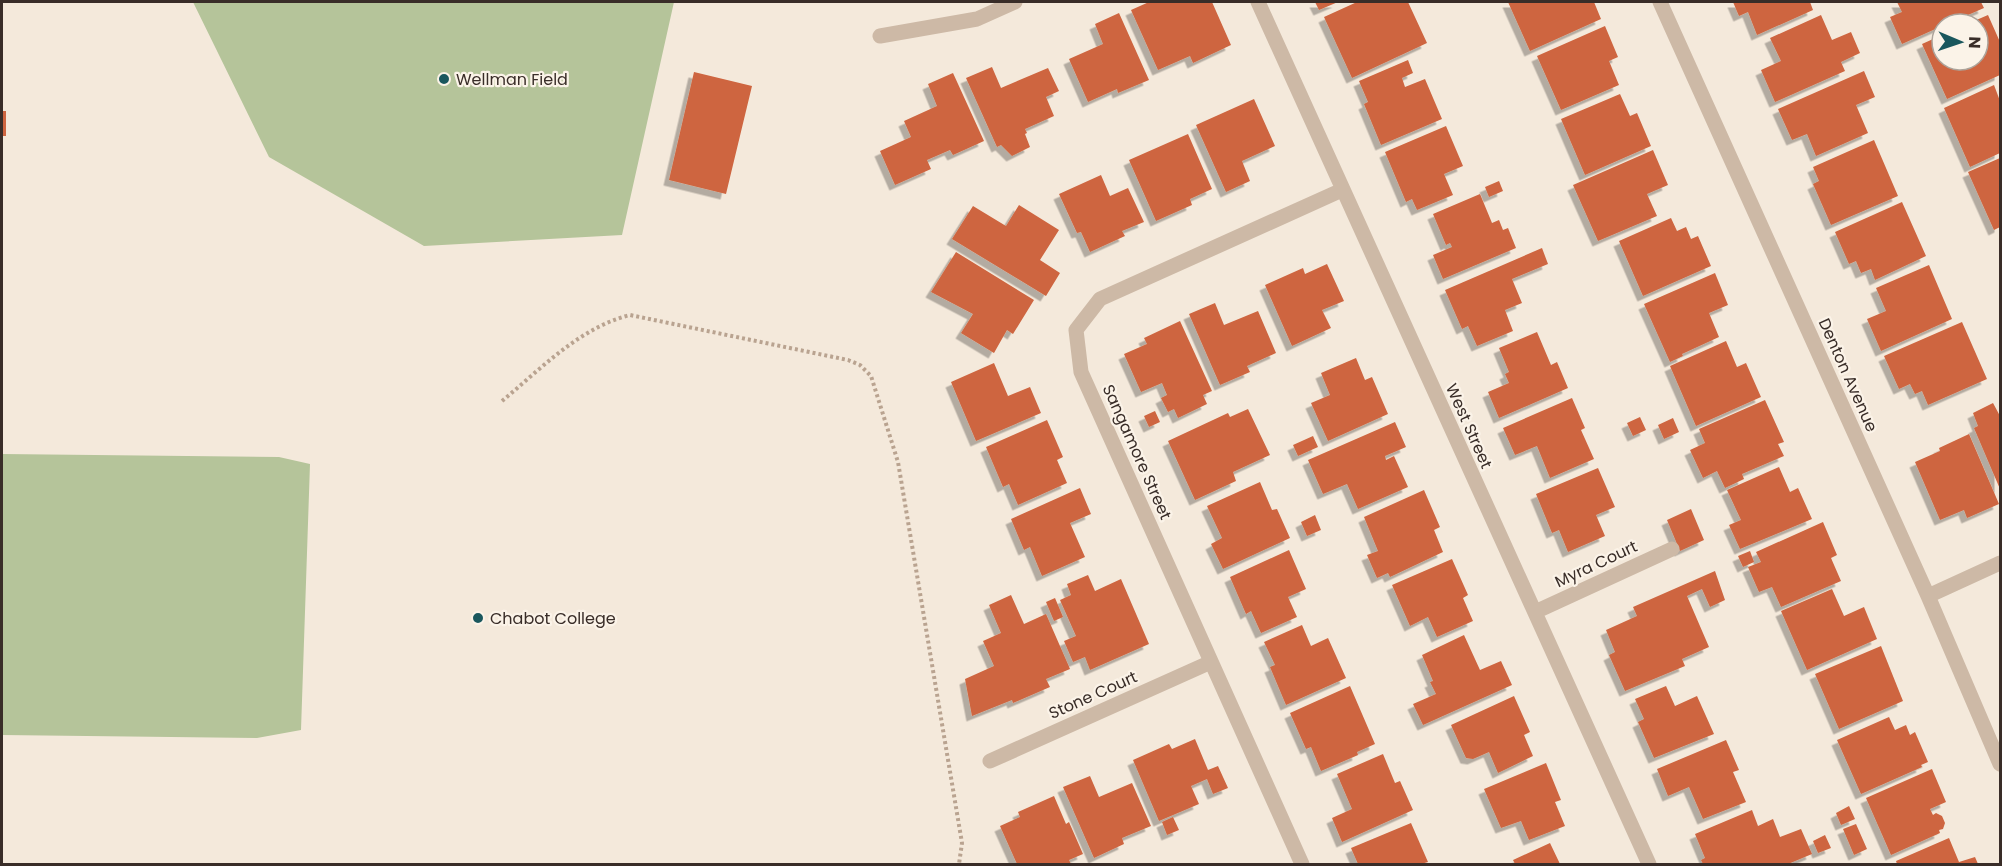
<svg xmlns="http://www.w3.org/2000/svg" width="2002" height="866" font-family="Poppins,sans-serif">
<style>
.green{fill:#b5c49a}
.building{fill:#ce653f;filter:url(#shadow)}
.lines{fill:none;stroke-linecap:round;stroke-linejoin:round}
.path{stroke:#b9a390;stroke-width:4;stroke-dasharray:3 3;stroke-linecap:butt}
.minor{stroke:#cdb9a6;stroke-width:15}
.poi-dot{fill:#1a575d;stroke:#fbf3e8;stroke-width:2}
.labels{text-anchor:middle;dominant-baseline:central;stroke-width:4.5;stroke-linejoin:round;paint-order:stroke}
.poi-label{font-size:16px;fill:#392d28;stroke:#fbf3e8;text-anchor:start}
.street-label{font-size:16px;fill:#392d28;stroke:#fbf3e8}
</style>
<defs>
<filter id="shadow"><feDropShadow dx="-5.5" dy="5.5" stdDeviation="0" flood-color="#0004"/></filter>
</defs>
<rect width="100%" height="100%" fill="#f4e9db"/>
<path class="green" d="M 193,2 L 674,2 L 622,235 L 424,246 L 269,157 Z
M 2,454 L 279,457 L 310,464 L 301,730 L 257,738 L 2,735 Z"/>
<path class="building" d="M 1149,2 L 1212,2 L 1231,45 L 1193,63 L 1190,56 L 1158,70 L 1131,10 Z
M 1315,2 L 1338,2 L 1319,10 Z
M 1357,2 L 1408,2 L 1427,43 L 1352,78 L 1324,17 Z
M 1508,2 L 1594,2 L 1601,19 L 1530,51 Z
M 1733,2 L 1810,2 L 1813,10 L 1757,35 L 1748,12 L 1739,16 Z
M 1897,2 L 1981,2 L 1984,8 L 1947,24 L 1942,24 L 1942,26 L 1902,44 L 1890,17 L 1902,12 Z
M 1119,13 L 1149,80 L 1118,93 L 1117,89 L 1088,102 L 1069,59 L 1103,44 L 1095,24 Z
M 1821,15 L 1832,40 L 1851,32 L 1860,53 L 1841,62 L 1845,71 L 1775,102 L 1761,70 L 1781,61 L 1770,38 Z
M 1988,15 L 2000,42 L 2000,75 L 1947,99 L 1922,44 L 1942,35 L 1942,60 L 1978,60 L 1978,24 L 1967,24 Z
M 1605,26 L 1618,57 L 1609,61 L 1619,85 L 1561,110 L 1537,56 Z
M 1408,60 L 1413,73 L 1402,78 L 1405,87 L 1425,79 L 1442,119 L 1381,145 L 1364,104 L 1368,102 L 1359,81 Z
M 992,67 L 1001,88 L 1048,68 L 1059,91 L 1046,97 L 1054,116 L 1025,129 L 1027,133 L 1025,134 L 1030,147 L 1012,156 L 1001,145 L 997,147 L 966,78 Z
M 1864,71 L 1875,97 L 1856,105 L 1868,133 L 1816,156 L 1807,134 L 1792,140 L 1778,109 Z
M 694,72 L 752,86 L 726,194 L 669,180 Z
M 953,73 L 984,141 L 953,155 L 950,150 L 927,160 L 931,169 L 895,185 L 880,151 L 911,137 L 904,121 L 937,106 L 928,84 Z
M 1994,85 L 2000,101 L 2000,153 L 1970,167 L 1944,108 Z
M 1620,94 L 1630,116 L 1637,113 L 1651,146 L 1585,175 L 1561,119 Z
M 1254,99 L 1275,146 L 1242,161 L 1250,181 L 1226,192 L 1196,125 Z
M 2,111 L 6,111 L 6,136 L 2,136 Z
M 1446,126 L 1463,166 L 1444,174 L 1453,195 L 1417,210 L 1412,199 L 1406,202 L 1385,152 Z
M 1188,134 L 1212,189 L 1190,199 L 1192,205 L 1156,221 L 1129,160 Z
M 1874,140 L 1898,196 L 1831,225 L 1813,184 L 1819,181 L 1813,167 Z
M 1653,150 L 1668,185 L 1647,194 L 1657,216 L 1598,241 L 1573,185 Z
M 2000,158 L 2000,227 L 1994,230 L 1968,172 Z
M 1101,175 L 1110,196 L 1128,188 L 1144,222 L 1122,231 L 1125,236 L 1090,252 L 1081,232 L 1077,233 L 1059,194 Z
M 1499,181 L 1503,191 L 1489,197 L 1485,187 Z
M 1480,194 L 1492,223 L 1499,220 L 1503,230 L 1508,228 L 1516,248 L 1443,279 L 1433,255 L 1452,247 L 1450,243 L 1446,245 L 1433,214 Z
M 1902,202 L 1926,256 L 1875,280 L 1871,269 L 1861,273 L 1856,261 L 1849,264 L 1835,232 Z
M 1019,205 L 1059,230 L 1040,260 L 1060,273 L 1046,296 L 952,239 L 973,206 L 1006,226 Z
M 1671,218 L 1677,231 L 1686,227 L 1691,239 L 1698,236 L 1711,266 L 1643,296 L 1619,241 Z
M 1542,248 L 1548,264 L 1512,279 L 1522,303 L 1505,310 L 1513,331 L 1477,346 L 1468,326 L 1462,329 L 1445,290 Z
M 956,252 L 1034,300 L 1013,334 L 1007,330 L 994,353 L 961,333 L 973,314 L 931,292 Z
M 1327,264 L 1344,301 L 1322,310 L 1331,328 L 1292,346 L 1265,285 L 1303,268 L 1305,274 Z
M 1929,265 L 1952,319 L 1881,351 L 1867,319 L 1886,311 L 1876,288 Z
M 1715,273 L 1728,305 L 1709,313 L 1719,337 L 1682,354 L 1683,356 L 1670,362 L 1644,304 Z
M 1215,303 L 1224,325 L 1258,311 L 1276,353 L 1247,366 L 1250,372 L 1220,385 L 1189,314 Z
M 1180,321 L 1212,391 L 1203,395 L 1207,404 L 1178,418 L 1174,409 L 1168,412 L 1161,398 L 1167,395 L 1162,383 L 1141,392 L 1124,354 L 1147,344 L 1144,338 Z
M 1962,322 L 1987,379 L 1928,405 L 1922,391 L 1915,394 L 1910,384 L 1899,389 L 1884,356 Z
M 1537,332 L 1551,365 L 1557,362 L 1568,388 L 1499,418 L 1488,392 L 1509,383 L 1505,374 L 1509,372 L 1499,348 Z
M 1726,341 L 1737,367 L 1746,363 L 1761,397 L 1696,426 L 1670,366 Z
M 1356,358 L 1365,380 L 1372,377 L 1388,414 L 1328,441 L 1311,403 L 1330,395 L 1321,373 Z
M 994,363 L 1008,396 L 1030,387 L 1041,413 L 976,441 L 951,382 Z
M 1572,398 L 1585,428 L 1581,430 L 1594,459 L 1550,478 L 1537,446 L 1515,455 L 1503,428 Z
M 1765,400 L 1784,442 L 1778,444 L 1784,456 L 1742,474 L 1744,479 L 1725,488 L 1717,471 L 1703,478 L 1690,450 L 1705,443 L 1699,429 Z
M 1993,403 L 2000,416 L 2000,489 L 1974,428 L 1978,426 L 1973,413 Z
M 1248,409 L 1270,455 L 1233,472 L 1236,481 L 1195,500 L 1168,441 L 1228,413 L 1230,417 Z
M 1155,411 L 1160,422 L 1149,427 L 1144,416 Z
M 1640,417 L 1646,430 L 1633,436 L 1627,423 Z
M 1673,418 L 1679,432 L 1664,439 L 1658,425 Z
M 1047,420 L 1063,457 L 1057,460 L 1067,483 L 1018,505 L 1009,484 L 1003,487 L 986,447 Z
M 1395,422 L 1406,447 L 1385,456 L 1386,460 L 1394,456 L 1408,487 L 1358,509 L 1347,484 L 1323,494 L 1308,460 Z
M 1969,434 L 1999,504 L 1967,518 L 1964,510 L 1940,520 L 1915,462 L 1940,451 L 1939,448 Z
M 1313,436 L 1318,447 L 1298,456 L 1293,445 Z
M 1779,467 L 1790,492 L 1798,488 L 1812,519 L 1740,549 L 1729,525 L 1741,520 L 1727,490 Z
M 1598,468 L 1615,507 L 1596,515 L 1605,536 L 1568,552 L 1559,530 L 1552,533 L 1536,494 Z
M 1260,482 L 1272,510 L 1277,509 L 1290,538 L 1223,569 L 1211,544 L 1222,538 L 1207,506 Z
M 1080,488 L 1091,514 L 1070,523 L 1085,557 L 1042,576 L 1030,547 L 1024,550 L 1011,519 Z
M 1424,490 L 1440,527 L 1434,530 L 1443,552 L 1390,577 L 1388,573 L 1377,578 L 1367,555 L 1378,551 L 1364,517 Z
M 1691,509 L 1704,540 L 1680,551 L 1667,520 Z
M 1315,515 L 1321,530 L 1307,536 L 1301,522 Z
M 1823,522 L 1837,555 L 1831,558 L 1841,581 L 1781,607 L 1772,587 L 1759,592 L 1748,567 L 1761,562 L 1756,552 Z
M 1289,550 L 1306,589 L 1288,597 L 1297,617 L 1261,633 L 1251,611 L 1246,614 L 1230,577 Z
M 1750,551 L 1754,562 L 1743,567 L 1738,556 Z
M 1452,559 L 1468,595 L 1463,598 L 1473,621 L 1437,637 L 1428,617 L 1410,626 L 1392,585 Z
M 1715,571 L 1725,600 L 1710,607 L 1702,589 L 1687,596 L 1709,647 L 1682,659 L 1685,666 L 1625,691 L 1609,655 L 1615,652 L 1606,630 L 1637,616 L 1633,607 Z
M 1088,575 L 1095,591 L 1121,579 L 1149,644 L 1090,670 L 1085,657 L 1073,662 L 1064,641 L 1076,636 L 1060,600 L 1071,595 L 1067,584 Z
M 1832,589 L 1844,616 L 1864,607 L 1877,639 L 1807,670 L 1781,611 Z
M 1011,595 L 1024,624 L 1046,614 L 1070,669 L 1046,679 L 1050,687 L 1013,703 L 1012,700 L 972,716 L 965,679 L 994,666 L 983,641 L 1001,633 L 989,605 Z
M 1055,598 L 1063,617 L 1054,621 L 1046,602 Z
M 1302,625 L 1311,646 L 1328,638 L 1346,678 L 1286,705 L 1270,667 L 1275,665 L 1264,642 Z
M 1464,635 L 1480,670 L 1501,661 L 1512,685 L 1423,725 L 1413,704 L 1436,694 L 1430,682 L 1433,681 L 1422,655 Z
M 1881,646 L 1903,701 L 1839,729 L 1815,674 Z
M 1350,686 L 1375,744 L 1357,752 L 1358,755 L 1321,771 L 1311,747 L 1306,749 L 1290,713 Z
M 1666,686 L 1675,706 L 1697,696 L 1714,734 L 1654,758 L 1638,722 L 1644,719 L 1635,699 Z
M 1514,696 L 1530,732 L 1524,735 L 1533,756 L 1498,773 L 1489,752 L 1473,759 L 1466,758 L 1451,725 Z
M 1889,717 L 1895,730 L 1906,725 L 1910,735 L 1915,732 L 1928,762 L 1921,765 L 1922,767 L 1861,794 L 1837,740 Z
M 1195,739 L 1208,770 L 1218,766 L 1228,788 L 1213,794 L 1207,779 L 1191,786 L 1199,804 L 1159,821 L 1133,760 L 1169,744 L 1172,749 Z
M 1726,740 L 1739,770 L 1733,772 L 1746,802 L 1703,819 L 1689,787 L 1668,796 L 1657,769 Z
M 1383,754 L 1395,783 L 1400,781 L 1413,810 L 1342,842 L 1332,818 L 1352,809 L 1337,774 Z
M 1546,763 L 1561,800 L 1555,802 L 1565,826 L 1529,840 L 1521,821 L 1501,828 L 1484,789 Z
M 1932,769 L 1946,802 L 1930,809 L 1933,815 L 1936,813 L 1942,816 L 1945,823 L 1943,829 L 1939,830 L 1940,833 L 1891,855 L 1866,798 Z
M 1090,776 L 1099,797 L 1132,783 L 1151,826 L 1122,838 L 1124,844 L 1094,858 L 1063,787 Z
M 1054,796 L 1066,824 L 1069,822 L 1083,854 L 1069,860 L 1071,864 L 1017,864 L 1000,826 L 1020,817 L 1018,812 Z
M 1849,806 L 1855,819 L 1841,825 L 1836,813 Z
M 1752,810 L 1758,826 L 1773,819 L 1780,837 L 1801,829 L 1812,854 L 1788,864 L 1703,864 L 1701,860 L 1705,858 L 1695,834 Z
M 1173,817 L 1179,830 L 1167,835 L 1162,822 Z
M 1411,823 L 1428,862 L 1421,864 L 1358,864 L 1351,848 Z
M 1856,824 L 1867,849 L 1854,855 L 1843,829 Z
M 1825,835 L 1831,848 L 1818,853 L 1813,841 Z
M 1949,838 L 1959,862 L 1975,857 L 1978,864 L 1897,864 L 1896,861 Z
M 1550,843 L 1560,864 L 1515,864 L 1513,860 Z"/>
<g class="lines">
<path class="path" d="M 502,401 C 542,368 579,328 630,315 L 848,360 L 860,365 L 871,376 L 898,462 L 962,843 L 959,864"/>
<path class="minor" d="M 1258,2 L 1649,864
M 1660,2 L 1928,596 L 2000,764
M 880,36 L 977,19 L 1015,2
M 1928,596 L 2000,563
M 1535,612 L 1672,549
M 990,761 L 1211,662
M 1302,864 L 1081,372 L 1076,330 L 1100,299 L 1342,190"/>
</g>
<g class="poi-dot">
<circle cx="444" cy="79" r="6"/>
<circle cx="478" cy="618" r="6"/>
</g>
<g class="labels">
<g class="poi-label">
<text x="456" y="79">Wellman Field</text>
<text x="490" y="618">Chabot College</text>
</g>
<g class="street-label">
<text transform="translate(1848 375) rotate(66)">Denton Avenue</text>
<text transform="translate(1469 426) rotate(66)">West Street</text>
<text transform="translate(1137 452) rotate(66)">Sangamore Street</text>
<text transform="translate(1596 564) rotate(-25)">Myra Court</text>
<text transform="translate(1093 695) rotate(-24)">Stone Court</text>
</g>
</g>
<rect width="2002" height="866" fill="none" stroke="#392d28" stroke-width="6"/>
<g transform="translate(1960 42) rotate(92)"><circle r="28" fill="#fbf3e8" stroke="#ada49b" stroke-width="1.5"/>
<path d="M0-4.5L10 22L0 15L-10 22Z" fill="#1a575d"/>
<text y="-9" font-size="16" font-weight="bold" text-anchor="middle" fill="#392d28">N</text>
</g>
</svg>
